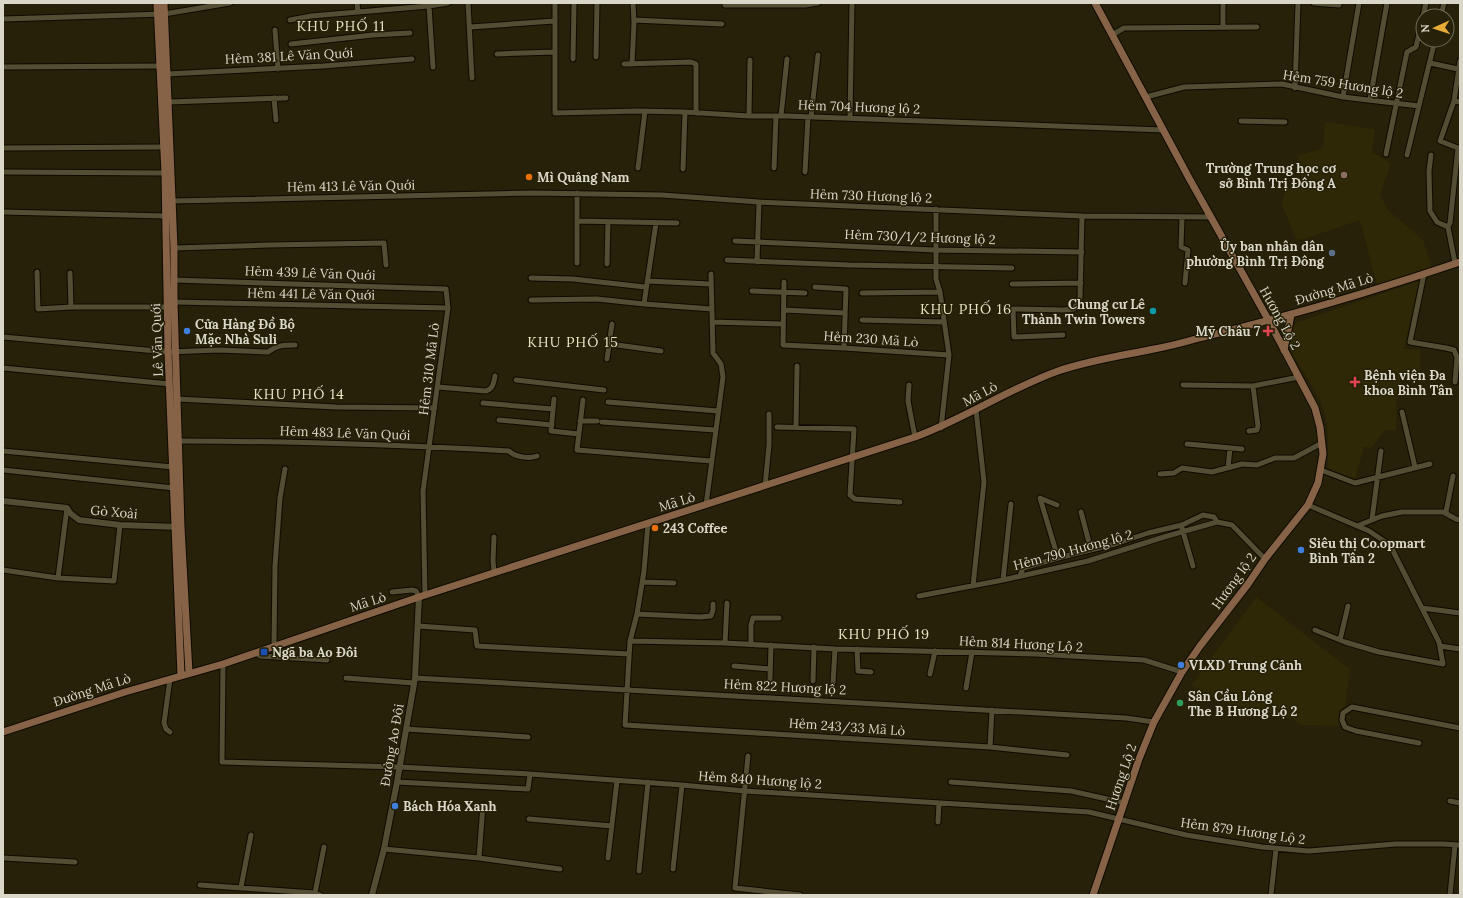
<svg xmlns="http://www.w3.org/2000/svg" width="1463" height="898" font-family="Lora,serif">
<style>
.built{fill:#2f2806}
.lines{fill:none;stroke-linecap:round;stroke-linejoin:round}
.minor-casing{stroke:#0f0a00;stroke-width:7}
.tertiary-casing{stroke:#0f0a00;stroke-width:8}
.secondary-casing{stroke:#0f0a00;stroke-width:9}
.minor{stroke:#534d33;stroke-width:5}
.tertiary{stroke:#534d33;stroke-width:6}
.secondary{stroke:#866246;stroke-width:7}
.education-dot{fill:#8d6e63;stroke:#262108;stroke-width:1.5}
.food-dot{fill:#e8710a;stroke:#262108;stroke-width:1.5}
.service-dot{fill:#5c6f8a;stroke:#262108;stroke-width:1.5}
.culture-dot{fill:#0f9aa8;stroke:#262108;stroke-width:1.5}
.shop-dot{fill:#3f7fe0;stroke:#262108;stroke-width:1.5}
.health-dot{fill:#e0444e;stroke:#262108;stroke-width:1.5}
.transit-dot{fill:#1a4fb4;stroke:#262108;stroke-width:1.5}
.leisure-dot{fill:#2e9e5b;stroke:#262108;stroke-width:1.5}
.labels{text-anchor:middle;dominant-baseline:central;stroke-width:3;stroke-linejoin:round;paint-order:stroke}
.street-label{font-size:13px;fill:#dad7c8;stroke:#262108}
.poi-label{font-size:13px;font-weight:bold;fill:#dad7c8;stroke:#262108;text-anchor:start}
.neighbourhood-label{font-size:14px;letter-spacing:1px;fill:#e8e3c4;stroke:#262108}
</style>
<rect width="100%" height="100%" fill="#262108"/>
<path class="built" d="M 1325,122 L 1375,129 L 1372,152 L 1391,163 L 1380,195 L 1388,210 L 1423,240 L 1432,268 L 1377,286 L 1360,220 L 1304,239 L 1296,240 L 1282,204 L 1285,191 L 1302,185 L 1298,156 L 1323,148 Z
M 1419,281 L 1404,349 L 1420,350 L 1420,374 L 1400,379 L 1396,407 L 1396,430 L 1385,430 L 1371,448 L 1364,447 L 1355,479 L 1327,468 L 1328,451 L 1328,433 L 1325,415 L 1319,398 L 1288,346 L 1292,324 Z
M 1256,597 L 1350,669 L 1345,707 L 1342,708 L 1339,726 L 1302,725 L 1293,719 L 1215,700 L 1209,693 L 1191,686 Z"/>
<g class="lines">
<defs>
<path id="minor" d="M 357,3 L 358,12
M 468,3 L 472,78
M 555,3 L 555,113 L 637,111 L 685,112 L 749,116 L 787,116 L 1163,130
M 725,3 L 725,5 L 805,5 L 818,3
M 1223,3 L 1223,27
M 1314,3 L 1339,5
M 429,6 L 433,67
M 1423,16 L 1426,3
M 1441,16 L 1444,3
M 3,19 L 164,14 L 230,3
M 290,20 L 311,16 L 429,6 L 448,3
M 634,20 L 722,24
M 470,27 L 554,21
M 275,30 L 278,69
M 1112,35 L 1124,28 L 1257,27
M 291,44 L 373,35 L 410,33
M 497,54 L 554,52
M 596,57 L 597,3
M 573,59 L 574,3
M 1430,63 L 1458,69
M 624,64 L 691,62 L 696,64 L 696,113
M 632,64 L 634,23 L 633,3
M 3,67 L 160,66
M 167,74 L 323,66 L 412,59
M 1295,88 L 1298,3
M 1146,97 L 1184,87 L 1282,84 L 1343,97 L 1419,106
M 1343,97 L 1359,3
M 274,98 L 276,120
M 1370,100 L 1387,3
M 1454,101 L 1460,102
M 168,102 L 286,98
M 749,116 L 750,60
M 781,116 L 787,59
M 811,117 L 818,55
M 850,118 L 852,3
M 1241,121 L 1285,122
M 3,148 L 163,147
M 1386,154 L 1407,52 L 1416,47 L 1423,17
M 1407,155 L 1435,40
M 1431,155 L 1429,171 L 1430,211 L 1437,222 L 1448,227
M 638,168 L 645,111
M 774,168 L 776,116
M 683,169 L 685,112
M 3,172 L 165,173
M 805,172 L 808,117
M 577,193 L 577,263
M 172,201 L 531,193 L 662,195 L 759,202 L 1082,216 L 1211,217
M 936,209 L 936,279 L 940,292 L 949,355
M 3,212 L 166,216
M 1182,217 L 1181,247 L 1188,250 L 1185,283
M 577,221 L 677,223
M 735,241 L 935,250 L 1082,252
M 174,248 L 268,245 L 384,243 L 386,265
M 727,260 L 849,265 L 1012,268
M 757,262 L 759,202
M 1455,263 L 1448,227 L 1450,223 L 1458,148 L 1440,141 L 1454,101 L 1460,61
M 607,264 L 608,222
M 37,272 L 38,309 L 71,307
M 70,273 L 71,307 L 168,307
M 1424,274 L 1410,342 L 1446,348 L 1454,350 L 1457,357 L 1455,382
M 531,278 L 573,279 L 645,287
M 174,280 L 446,289 L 448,308 L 423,491 L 425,596
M 647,281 L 710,284
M 784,282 L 783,345 L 844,348 L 949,355 L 941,428
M 1012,284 L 1081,283
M 815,287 L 846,289 L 844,348
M 752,291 L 805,293
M 862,293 L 940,292
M 531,300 L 597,299 L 644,304 L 712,309
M 174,302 L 448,308
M 644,304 L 656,223
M 784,310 L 845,313
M 862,320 L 944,322
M 712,322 L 783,324
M 1063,335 L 1014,337 L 1013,309 L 1064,310 L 1074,309 L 1080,298 L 1082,216
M 3,337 L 168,352 L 219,350 L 268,352 C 277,345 284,345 295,345
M 610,344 L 661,351
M 607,359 L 612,324
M 3,368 L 170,384
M 516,380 L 604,390
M 909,385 L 908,401 L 915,437
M 1183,385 L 1253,386 L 1299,377
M 438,387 L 486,391 C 493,389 494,382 495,376
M 177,399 L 336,407 L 435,408
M 554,399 L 551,431 L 579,434
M 583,400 L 577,450 L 711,461
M 608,402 L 718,411
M 483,403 L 553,409
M 1402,412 L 1415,467
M 499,420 L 552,425
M 580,421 L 597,421
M 602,422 L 715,430
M 777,427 L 854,429 L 850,495 L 855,499 L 900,502
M 796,427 L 797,366
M 1249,431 L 1257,430 L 1258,426 L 1253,386
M 179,441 C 289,441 399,445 509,451 C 515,457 529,459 537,456
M 1187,444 L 1242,449
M 3,451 L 173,467
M 1228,468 L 1230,448
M 3,470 L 174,488
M 1321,470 L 1355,483 L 1430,464
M 1160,474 L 1174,473 L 1182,468 L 1212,472 L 1242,464 L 1257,465 L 1275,458 L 1294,458 L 1322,443
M 765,486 L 769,445 L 769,414
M 706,505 L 723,377 L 721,364 L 713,353 L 711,274
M 1057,505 L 1040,498 L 1058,558
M 1308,505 L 1369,531 L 1390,545 L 1439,642 L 1443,664 L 1379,652 L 1345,642 L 1315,630
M 1081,512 L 1091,550
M 1446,512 L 1453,476
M 1372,519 L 1381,451
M 648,523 L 644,571 L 637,614 L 630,641 L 625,725 L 990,747 L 1067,755
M 1357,526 L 1382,516 L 1402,512 L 1443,512 L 1456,519 L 1460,520
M 1182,528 L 1193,566
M 3,570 L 58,578 L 114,581 L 120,525
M 494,573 L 493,560 L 494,537
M 1020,576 L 1023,568 L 1058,558 L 1115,544 L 1148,533 L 1182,525 L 1203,515 L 1214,517 L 1217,522
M 58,578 L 67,508
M 1003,580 L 1011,504
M 642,582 L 674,583
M 973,586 L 984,482 L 976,410
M 392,592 L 412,590 L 416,591 L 419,597
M 919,596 L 1003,580 L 1088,561 L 1164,537 L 1217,522 L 1232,525 L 1265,559
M 1422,608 L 1460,613
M 637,614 L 700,617 L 711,616 L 713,610 L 713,604
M 418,626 L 475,630 L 477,646 L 629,654
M 1340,640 L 1348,606
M 630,641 L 725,643 L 835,649 L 1035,654 L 1144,660 L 1182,672
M 725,643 L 727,603
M 751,644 L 751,625 L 753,618 L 779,618
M 274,646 L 275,566 L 280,498 L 285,469
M 1440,646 L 1460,649
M 857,649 L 858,671 L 871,672
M 256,653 L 260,656 L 327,660
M 223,664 L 222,762 L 399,767 L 530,774 L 682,785 L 745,791 L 1089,812 L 1186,835 L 1262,847 L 1309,851 L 1396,844 L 1442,844 L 1460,845
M 734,666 L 770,669
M 930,674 L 935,651
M 346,678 L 414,683
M 415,678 L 1126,718 L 1154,722
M 170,679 L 164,723 L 166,729 L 170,732
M 770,679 L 771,645
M 813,681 L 814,647
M 833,683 L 835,649
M 966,688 L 972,652
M 406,729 L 528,737
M 1419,743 L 1356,731 L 1345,727 L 1342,720 L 1343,713 L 1352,707 L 1460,728
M 990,747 L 992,710
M 748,756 L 735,888 L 800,895
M 397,782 L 528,789 L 530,774
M 951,782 L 1071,791 L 1125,803
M 1450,801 L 1460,803
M 529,819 L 612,826
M 938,822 L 939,803
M 384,849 L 479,858 L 560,869
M 3,858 L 75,862
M 479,858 L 483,805
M 608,858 L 617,781
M 673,869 L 682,785
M 639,871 L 648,782
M 200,885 L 315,893 L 320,895
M 241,887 L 251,835
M 315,893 L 324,847
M 1271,895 L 1276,849
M 1450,895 L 1455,845"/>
<path id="tertiary" d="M 3,501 L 67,508 L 70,513 L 79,520 L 120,525 L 179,527
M 372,895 L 384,849 L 397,782 L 415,678 L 419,597"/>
<path id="secondary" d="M 157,3 L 165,173 L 168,352 L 181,675
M 164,3 L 174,248 L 174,302 L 181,527 L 189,673
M 1284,350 L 1291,315
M 3,732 L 125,692 L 223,664 L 419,597 L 915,437 C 964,419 1008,389 1058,371 C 1087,361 1119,356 1149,350 C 1166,347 1182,343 1199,338 C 1287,317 1374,291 1460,262
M 1093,895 L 1139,759 L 1154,722 L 1182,672 L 1200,646 L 1248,584 L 1265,559 L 1308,505 L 1318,483 L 1323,454 L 1320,427 L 1315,408 L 1269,321 L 1189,178 L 1095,3"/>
</defs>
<use href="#minor" class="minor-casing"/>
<use href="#tertiary" class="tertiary-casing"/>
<use href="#secondary" class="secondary-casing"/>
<use href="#minor" class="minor"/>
<use href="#tertiary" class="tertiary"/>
<use href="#secondary" class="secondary"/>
</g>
<circle class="education-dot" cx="1344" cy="175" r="4"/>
<g class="food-dot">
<circle cx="529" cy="177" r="4"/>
<circle cx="655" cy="528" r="4"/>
</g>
<circle class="service-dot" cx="1332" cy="253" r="4"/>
<circle class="culture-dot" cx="1153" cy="311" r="4"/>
<g class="shop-dot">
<circle cx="187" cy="331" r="4"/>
<circle cx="1301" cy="550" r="4"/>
<circle cx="1181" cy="665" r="4"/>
<circle cx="395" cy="806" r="4"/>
</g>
<g class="health-dot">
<path d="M1266 325h4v4h4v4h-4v4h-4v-4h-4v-4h4z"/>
<path d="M1353 376h4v4h4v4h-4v4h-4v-4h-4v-4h4z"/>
</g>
<rect class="transit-dot" x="260" y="648" width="8" height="8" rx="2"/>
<circle class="leisure-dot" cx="1180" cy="703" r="4"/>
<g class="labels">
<g class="street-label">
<text transform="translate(289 56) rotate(-3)">Hẻm 381 Lê Văn Quới</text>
<text transform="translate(1343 84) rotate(9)">Hẻm 759 Hương lộ 2</text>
<text transform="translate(859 107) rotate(2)">Hẻm 704 Hương lộ 2</text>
<text transform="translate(351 186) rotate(-1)">Hẻm 413 Lê Văn Quới</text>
<text transform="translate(871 196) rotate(2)">Hẻm 730 Hương lộ 2</text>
<text transform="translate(920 237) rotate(2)">Hẻm 730/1/2 Hương lộ 2</text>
<text transform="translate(310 273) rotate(2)">Hẻm 439 Lê Văn Quới</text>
<text transform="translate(1334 289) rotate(-17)">Đường Mã Lò</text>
<text transform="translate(311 294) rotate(1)">Hẻm 441 Lê Văn Quới</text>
<text transform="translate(1280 318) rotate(61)">Hương Lộ 2</text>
<text transform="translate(871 339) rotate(4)">Hẻm 230 Mã Lò</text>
<text transform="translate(157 340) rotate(-92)">Lê Văn Quới</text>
<text transform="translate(429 369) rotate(-83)">Hẻm 310 Mã Lò</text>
<text transform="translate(980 394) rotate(-28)">Mã Lò</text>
<text transform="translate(345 433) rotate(2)">Hẻm 483 Lê Văn Quới</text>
<text transform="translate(677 502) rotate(-17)">Mã Lò</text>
<text transform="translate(114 512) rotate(5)">Gò Xoài</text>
<text transform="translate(1073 550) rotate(-15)">Hẻm 790 Hương lộ 2</text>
<text transform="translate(1234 581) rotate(-54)">Hương lộ 2</text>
<text transform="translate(368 602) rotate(-18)">Mã Lò</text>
<text transform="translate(1021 644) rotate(3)">Hẻm 814 Hương Lộ 2</text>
<text transform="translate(785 687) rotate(3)">Hẻm 822 Hương lộ 2</text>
<text transform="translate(92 690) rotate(-18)">Đường Mã Lò</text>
<text transform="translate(847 727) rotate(4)">Hẻm 243/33 Mã Lò</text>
<text transform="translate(392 745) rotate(-80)">Đường Ao Đôi</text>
<text transform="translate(1121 777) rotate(-71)">Hương Lộ 2</text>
<text transform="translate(760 780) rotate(4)">Hẻm 840 Hương lộ 2</text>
<text transform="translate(1243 831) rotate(8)">Hẻm 879 Hương Lộ 2</text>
</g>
<g class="poi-label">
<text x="1336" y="168" text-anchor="end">Trường Trung học cơ<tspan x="1336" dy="15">sở Bình Trị Đông A</tspan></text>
<text x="537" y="177">Mì Quảng Nam</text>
<text x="1324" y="246" text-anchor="end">Ủy ban nhân dân<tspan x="1324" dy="15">phường Bình Trị Đông</tspan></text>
<text x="1145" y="304" text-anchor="end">Chung cư Lê<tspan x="1145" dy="15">Thành Twin Towers</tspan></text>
<text x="195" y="324">Cửa Hàng Đồ Bộ<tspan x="195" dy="15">Mặc Nhà Suli</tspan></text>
<text x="1260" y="331" text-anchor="end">Mỹ Châu 7</text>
<text x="1364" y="375">Bệnh viện Đa<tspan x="1364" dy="15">khoa Bình Tân</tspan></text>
<text x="663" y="528">243 Coffee</text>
<text x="1309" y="543">Siêu thị Co.opmart<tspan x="1309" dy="15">Bình Tân 2</tspan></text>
<text x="272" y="652">Ngã ba Ao Đôi</text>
<text x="1189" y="665">VLXD Trung Cảnh</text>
<text x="1188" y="696">Sân Cầu Lông<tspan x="1188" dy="15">The B Hương Lộ 2</tspan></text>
<text x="403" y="806">Bách Hóa Xanh</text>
</g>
<g class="neighbourhood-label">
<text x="341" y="26">KHU PHỐ 11</text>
<text x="966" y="309">KHU PHỐ 16</text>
<text x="573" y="342">KHU PHỐ 15</text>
<text x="299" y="394">KHU PHỐ 14</text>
<text x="884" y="634">KHU PHỐ 19</text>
</g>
</g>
<rect width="1463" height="898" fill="none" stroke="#dad7c8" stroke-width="8"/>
<g transform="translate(1435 28) rotate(267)"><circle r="19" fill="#262108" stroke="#6e6a55"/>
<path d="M0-3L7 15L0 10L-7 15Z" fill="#e6ac36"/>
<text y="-6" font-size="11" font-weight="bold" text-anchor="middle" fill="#dad7c8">N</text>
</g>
</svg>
